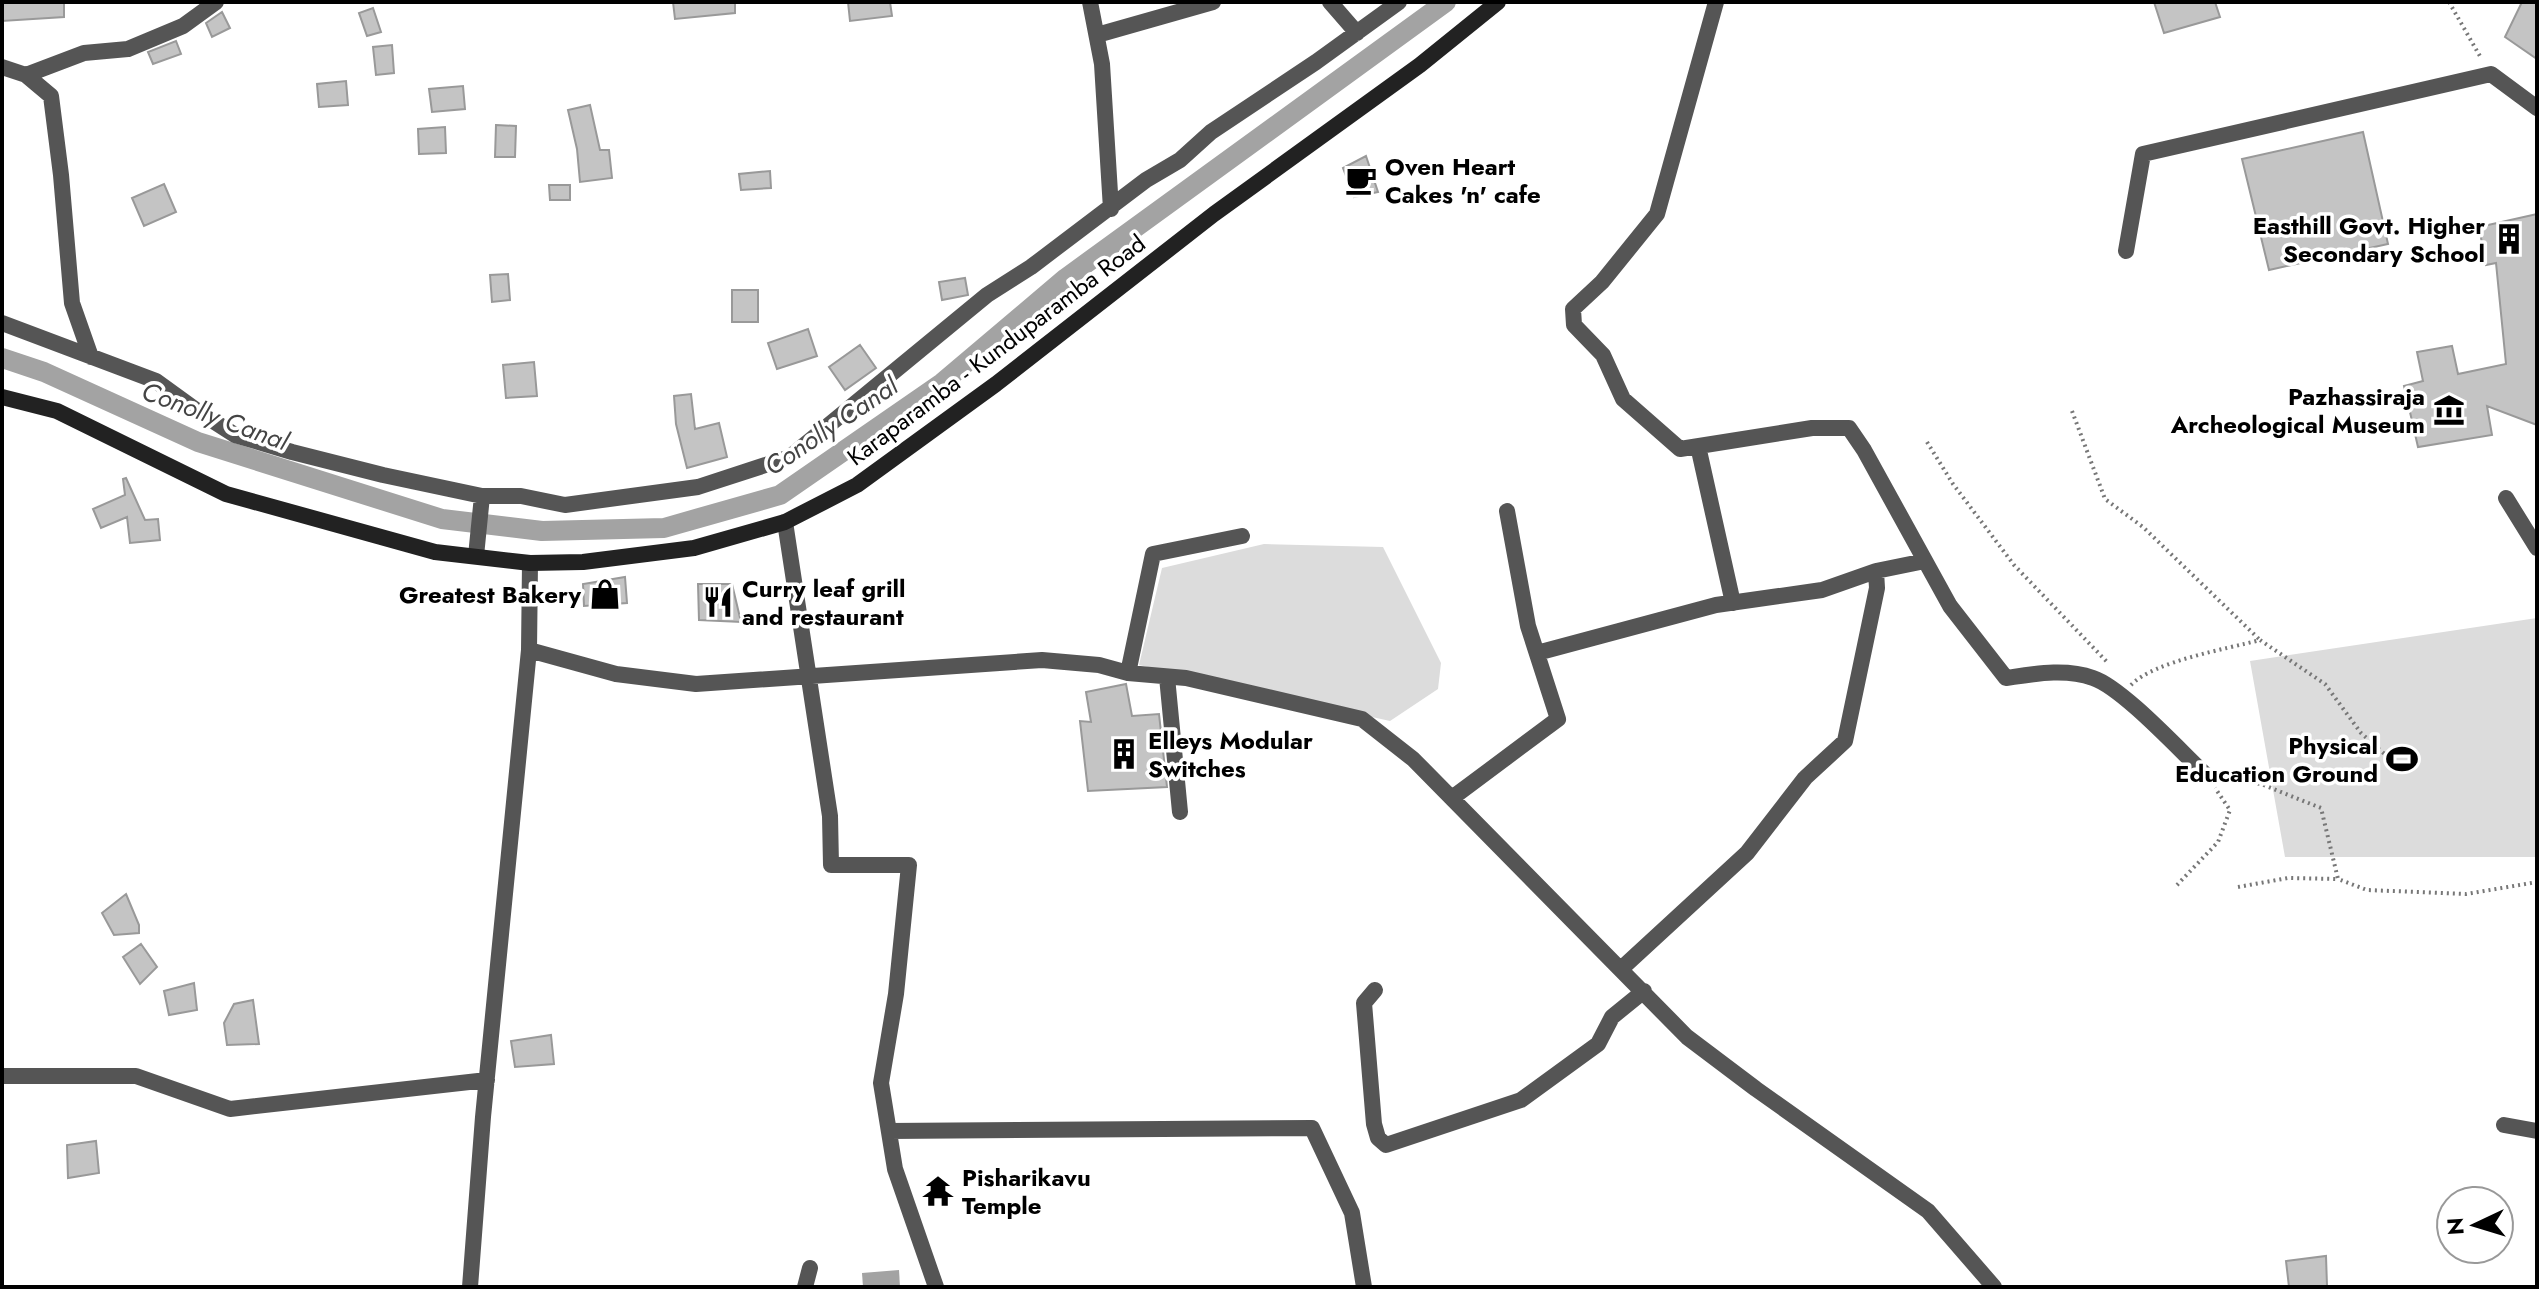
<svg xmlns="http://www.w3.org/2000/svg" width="2539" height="1289" font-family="Jost,sans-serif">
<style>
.green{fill:#dcdcdc}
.water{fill:#a3a3a3}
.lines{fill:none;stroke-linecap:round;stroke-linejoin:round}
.canal{stroke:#a3a3a3;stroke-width:20}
.building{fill:#c4c4c4;stroke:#999;stroke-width:2}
.path{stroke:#777;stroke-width:4;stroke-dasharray:2 4;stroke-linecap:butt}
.street{stroke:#555;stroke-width:16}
.secondary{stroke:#222;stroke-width:16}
.labels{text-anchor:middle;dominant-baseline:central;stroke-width:7;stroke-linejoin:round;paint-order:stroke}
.poi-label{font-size:24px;font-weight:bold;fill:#000;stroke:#fff;text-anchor:start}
.street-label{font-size:24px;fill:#000;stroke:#fff}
.water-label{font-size:26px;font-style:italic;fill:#444;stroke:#fff}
</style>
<rect width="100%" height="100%" fill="#fff"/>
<path class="green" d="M 1264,544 L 1383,547 L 1441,663 L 1438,689 L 1390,721 L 1139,665 L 1162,568 Z
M 2537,618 L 2537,857 L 2285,857 L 2250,661 Z"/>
<path class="water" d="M 899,1270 L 900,1287 L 863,1287 L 862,1273 Z"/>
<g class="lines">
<path class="canal" d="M 2,358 L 44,372 L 198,442 L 442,519 L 542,531 L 664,528 L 780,495 L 942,383 L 1066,278 L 1446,2"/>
</g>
<path class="building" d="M 2,2 L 64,2 L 64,17 L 2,21 Z
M 673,2 L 735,2 L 735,13 L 675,19 Z
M 848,2 L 890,2 L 892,16 L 850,21 Z
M 2154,2 L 2215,2 L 2220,17 L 2164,33 Z
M 2522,2 L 2537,2 L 2537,59 L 2505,37 Z
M 373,8 L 381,32 L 367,36 L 359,13 Z
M 222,12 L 230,28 L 212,37 L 206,23 Z
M 176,41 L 181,54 L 153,64 L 148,52 Z
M 392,45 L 394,73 L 376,75 L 373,47 Z
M 346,81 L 348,105 L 319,107 L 317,84 Z
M 463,86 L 465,109 L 432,112 L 429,89 Z
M 590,105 L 600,150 L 609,150 L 612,178 L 580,182 L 577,149 L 568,110 Z
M 496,125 L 516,126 L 515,157 L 495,157 Z
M 445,127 L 446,153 L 419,154 L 418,129 Z
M 2363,132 L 2388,244 L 2269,270 L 2242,159 Z
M 1366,156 L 1378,192 L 1354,197 L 1343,168 Z
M 770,171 L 771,188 L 741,190 L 739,174 Z
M 164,184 L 176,212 L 144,226 L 132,198 Z
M 549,185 L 570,185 L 570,200 L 550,200 Z
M 2537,214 L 2537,425 L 2487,406 L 2492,435 L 2418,447 L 2404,386 L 2423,381 L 2417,352 L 2452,346 L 2458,374 L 2506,364 L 2496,263 L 2486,265 L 2479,227 Z
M 508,274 L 510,300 L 492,302 L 490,275 Z
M 965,278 L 968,295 L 942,300 L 939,282 Z
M 732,290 L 758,290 L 758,322 L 732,322 Z
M 808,329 L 817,356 L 777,369 L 768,343 Z
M 860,345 L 876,368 L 845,390 L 829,367 Z
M 534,362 L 537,396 L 506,398 L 503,365 Z
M 691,394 L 695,429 L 719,423 L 727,457 L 687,468 L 676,424 L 674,396 Z
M 126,478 L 145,520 L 158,519 L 160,540 L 130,543 L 127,517 L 101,528 L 93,509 L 125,495 L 123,479 Z
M 625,577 L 627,603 L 584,606 L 583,584 Z
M 698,584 L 732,584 L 741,622 L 699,620 Z
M 1126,684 L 1132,716 L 1159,714 L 1167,787 L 1088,791 L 1080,721 L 1091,722 L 1086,692 Z
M 126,894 L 139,925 L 139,933 L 114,935 L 102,913 Z
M 141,944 L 157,967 L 140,984 L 123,957 Z
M 194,983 L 197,1010 L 169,1015 L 164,991 Z
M 253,1000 L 259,1044 L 227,1045 L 224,1023 L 234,1004 Z
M 551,1035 L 554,1064 L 515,1067 L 511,1041 Z
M 96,1141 L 99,1173 L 68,1178 L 67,1145 Z
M 2326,1256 L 2327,1286 L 2289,1287 L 2286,1261 Z"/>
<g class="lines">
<path class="path" d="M 2449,2 L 2481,58
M 2072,411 L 2105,499 L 2143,527 L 2260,640
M 1927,442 L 1953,484 L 2014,565 L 2109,664
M 2131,685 C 2154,661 2227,649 2260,640 L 2325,684 L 2361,733 L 2398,766
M 2222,778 L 2261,784 L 2321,808 L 2338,879 L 2367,890 L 2466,894 L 2537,882
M 2177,885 L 2218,842 L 2230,810 L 2215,788
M 2238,887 L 2288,878 L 2338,879"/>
<path class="street" d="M 1090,2 L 1102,64 L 1111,209
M 1330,2 L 1357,33
M 1716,2 L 1657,214 L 1602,282 L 1573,309 L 1574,325 L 1603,355 L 1623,399 L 1680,449 L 1812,428 L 1849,428 L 1864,450 L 1950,606 L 2006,678 C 2034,674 2065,668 2093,678 C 2123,688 2182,753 2207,776
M 1097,35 L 1213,2
M 2,67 L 26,75 L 51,96 L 61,175 L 72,303 L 91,357
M 26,75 L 84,53 L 128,49 L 183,26 L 216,2
M 2126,251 L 2143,154 L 2491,74 L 2537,108
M 2,323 L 156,381 L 196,410 L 235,435 L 292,452 L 383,475 L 482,496 L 521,496 L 565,505 L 698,487 L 790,457 L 987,295 L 1031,267 L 1146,180 L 1180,160 L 1211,132 L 1316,62 L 1399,2
M 1698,446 L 1733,603
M 2506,498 L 2537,548
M 785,522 L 830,816 L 831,865 L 909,865 L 896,994 L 881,1083 L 895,1169 L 936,1287
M 476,556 L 482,496
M 529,650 L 616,674 L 696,684 L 1042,660 L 1099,665 L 1128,673 L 1186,678 L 1362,719 L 1413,759 L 1687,1037 L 1756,1089 L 1928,1211 L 1994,1287
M 1537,653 L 1716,605 L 1822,590 L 1876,571 L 1925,561
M 1128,673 L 1153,554 L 1242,536
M 1167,677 L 1180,812
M 1452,798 L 1558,719 L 1528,626 L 1507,511
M 1621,969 L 1747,853 L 1805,778 L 1845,741 L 1877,588 L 1876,571
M 1375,990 L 1364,1003 L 1374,1124 L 1378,1138 L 1386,1145 L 1521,1100 L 1598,1044 L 1612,1017 L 1644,991
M 2,1076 L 136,1076 L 230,1109 L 487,1080
M 2504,1125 L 2537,1131
M 889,1131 L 1312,1128 L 1352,1213 L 1364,1287
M 470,1287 L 483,1117 L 529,650 L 530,563
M 805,1287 L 810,1268"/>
<path class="secondary" d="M 2,397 L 57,411 L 226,494 L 435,552 L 530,563 L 583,562 L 694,548 L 785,522 L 857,485 L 996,384 L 1214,214 L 1420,65 L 1498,2"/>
</g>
<defs>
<symbol id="cafe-bare" viewBox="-9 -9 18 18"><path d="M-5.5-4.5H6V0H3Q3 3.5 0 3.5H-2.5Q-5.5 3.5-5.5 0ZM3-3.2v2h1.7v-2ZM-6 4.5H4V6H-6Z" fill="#000" stroke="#fff" stroke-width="2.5" paint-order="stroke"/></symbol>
<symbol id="building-bare" viewBox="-9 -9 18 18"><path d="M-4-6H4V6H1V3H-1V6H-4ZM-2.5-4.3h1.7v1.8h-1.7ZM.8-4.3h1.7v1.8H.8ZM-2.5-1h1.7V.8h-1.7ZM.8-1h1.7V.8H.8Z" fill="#000" stroke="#fff" stroke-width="2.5" paint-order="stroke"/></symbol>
<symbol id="museum-bare" viewBox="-9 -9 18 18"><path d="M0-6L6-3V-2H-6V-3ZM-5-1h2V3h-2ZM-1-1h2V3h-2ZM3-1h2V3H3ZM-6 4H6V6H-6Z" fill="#000" stroke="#fff" stroke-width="2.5" paint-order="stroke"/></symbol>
<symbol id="shop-bare" viewBox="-9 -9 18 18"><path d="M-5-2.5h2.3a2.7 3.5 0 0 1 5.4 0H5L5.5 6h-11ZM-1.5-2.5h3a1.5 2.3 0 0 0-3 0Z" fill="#000" stroke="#fff" stroke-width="2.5" paint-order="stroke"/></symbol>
<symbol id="restaurant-bare" viewBox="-9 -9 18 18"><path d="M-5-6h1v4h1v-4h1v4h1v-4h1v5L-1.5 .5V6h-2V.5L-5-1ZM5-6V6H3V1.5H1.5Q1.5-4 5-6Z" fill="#000" stroke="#fff" stroke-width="2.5" paint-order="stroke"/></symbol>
<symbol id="stadium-bare" viewBox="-9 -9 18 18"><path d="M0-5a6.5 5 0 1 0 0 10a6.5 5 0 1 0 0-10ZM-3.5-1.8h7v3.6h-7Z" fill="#000" stroke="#fff" stroke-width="2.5" paint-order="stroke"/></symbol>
<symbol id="temple-bare" viewBox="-9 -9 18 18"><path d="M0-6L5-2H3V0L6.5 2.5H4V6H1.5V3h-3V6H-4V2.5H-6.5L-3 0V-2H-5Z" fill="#000" stroke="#fff" stroke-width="2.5" paint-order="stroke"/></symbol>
</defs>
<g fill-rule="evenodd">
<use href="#cafe-bare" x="1339" y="158" width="44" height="44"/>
<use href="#building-bare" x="2487" y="217" width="44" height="44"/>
<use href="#museum-bare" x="2427" y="388" width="44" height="44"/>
<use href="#shop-bare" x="583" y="572" width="44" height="44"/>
<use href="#restaurant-bare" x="696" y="580" width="44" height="44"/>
<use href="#building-bare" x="1102" y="732" width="44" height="44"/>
<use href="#stadium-bare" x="2380" y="737" width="44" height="44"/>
<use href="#temple-bare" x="916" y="1169" width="44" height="44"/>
</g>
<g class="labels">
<g class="poi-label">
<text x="1385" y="166">Oven Heart<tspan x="1385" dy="28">Cakes 'n' cafe</tspan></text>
<text x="2485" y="225" text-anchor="end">Easthill Govt. Higher<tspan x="2485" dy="28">Secondary School</tspan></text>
<text x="2425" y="396" text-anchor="end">Pazhassiraja<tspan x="2425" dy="28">Archeological Museum</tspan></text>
<text x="742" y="588">Curry leaf grill<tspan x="742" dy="28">and restaurant</tspan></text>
<text x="581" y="594" text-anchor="end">Greatest Bakery</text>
<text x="1148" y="740">Elleys Modular<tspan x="1148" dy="28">Switches</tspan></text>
<text x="2378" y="745" text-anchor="end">Physical<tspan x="2378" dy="28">Education Ground</tspan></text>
<text x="962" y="1177">Pisharikavu<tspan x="962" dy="28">Temple</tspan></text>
</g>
<g class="street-label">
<text transform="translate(996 350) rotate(-37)">Karaparamba - Kunduparamba Road</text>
</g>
<g class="water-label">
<text transform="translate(215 416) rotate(20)">Conolly Canal</text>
<text transform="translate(831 426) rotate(-34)">Conolly Canal</text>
</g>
</g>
<rect width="2539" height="1289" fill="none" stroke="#000000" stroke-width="8"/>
<g transform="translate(2475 1225) rotate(266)"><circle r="38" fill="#ffffff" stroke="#999999" stroke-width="2"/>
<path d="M0-6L14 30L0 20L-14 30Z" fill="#000000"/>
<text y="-12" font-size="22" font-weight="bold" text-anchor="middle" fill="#000000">N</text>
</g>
</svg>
